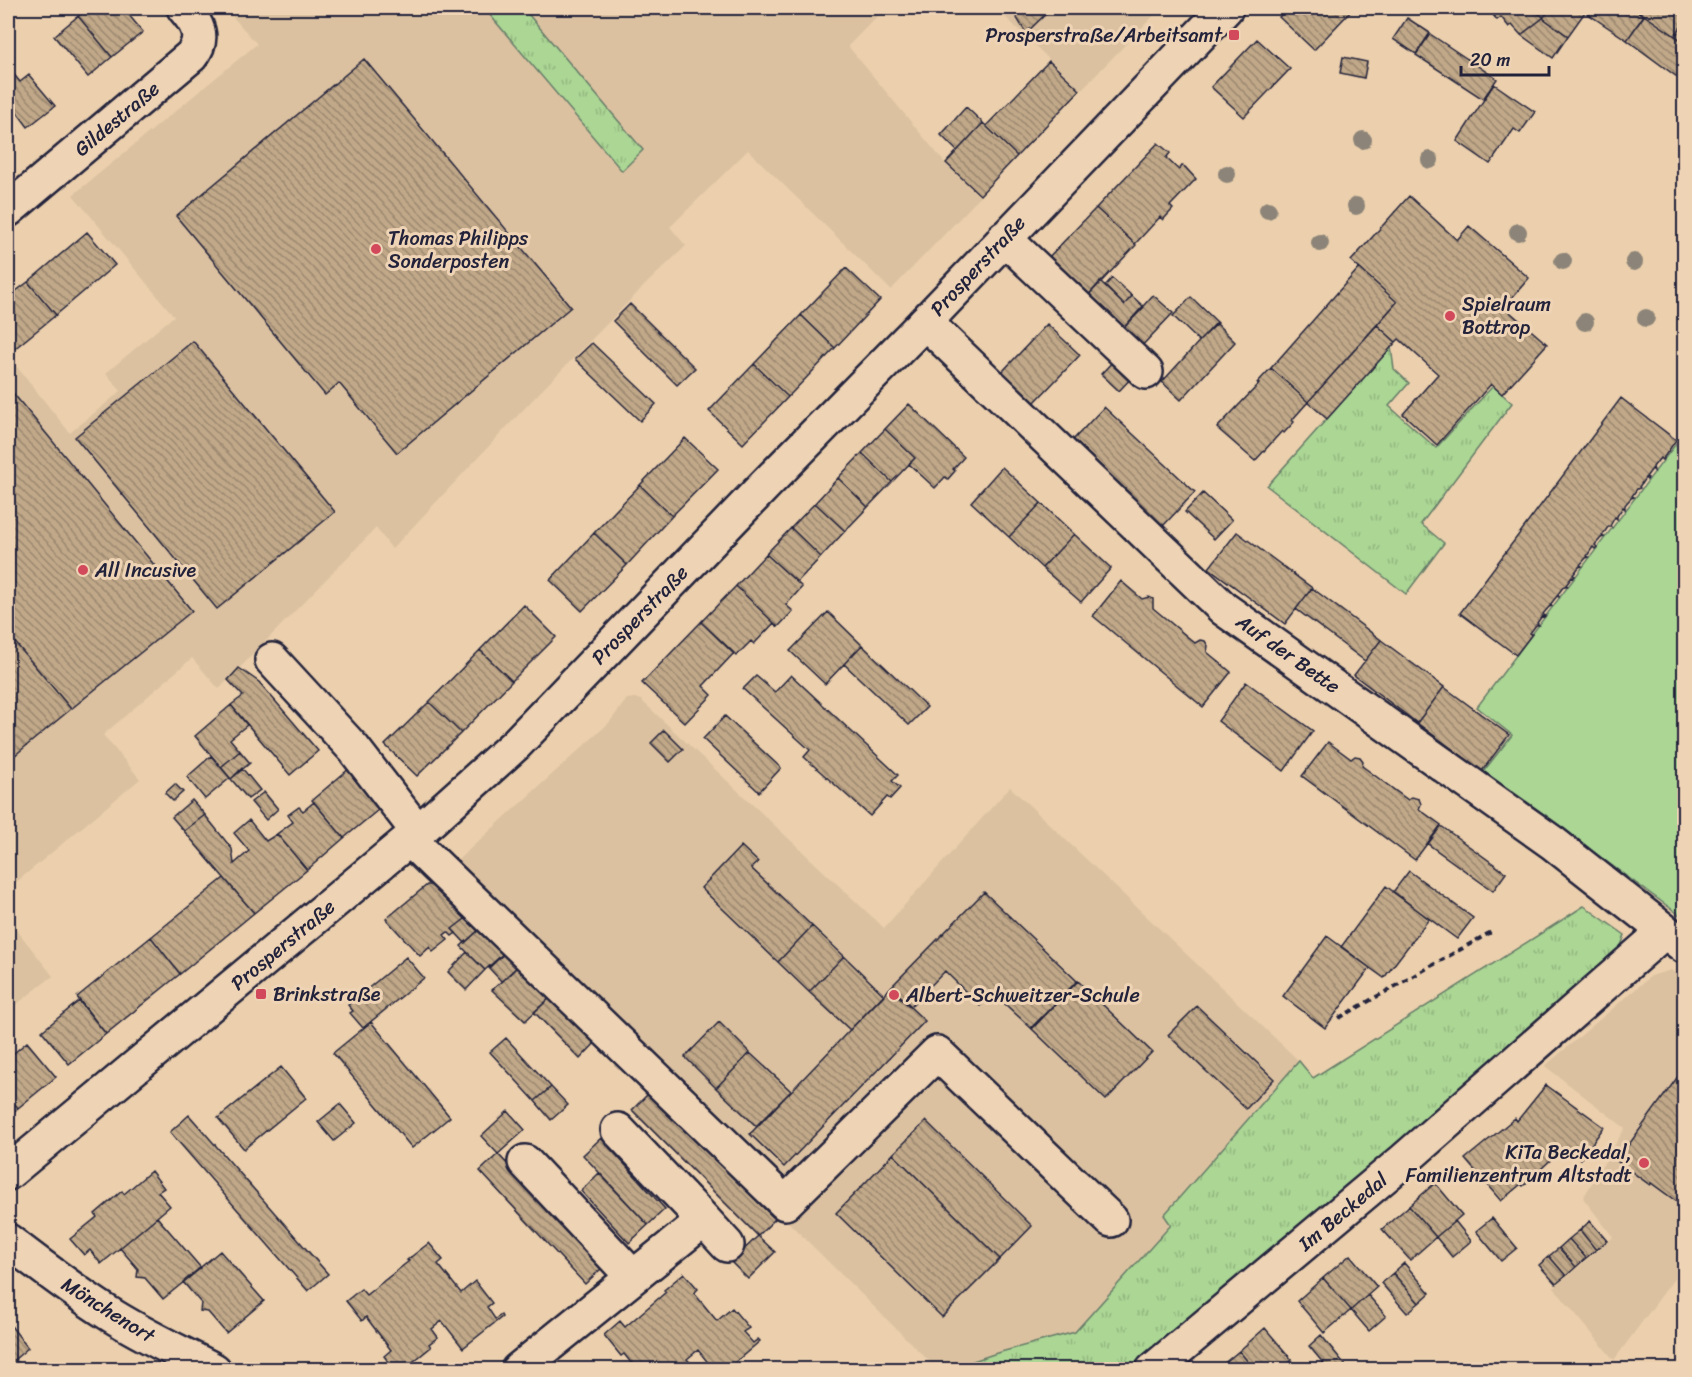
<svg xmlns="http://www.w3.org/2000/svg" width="1692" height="1377" font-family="Sriracha,sans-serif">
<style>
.built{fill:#dbc1a0}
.grass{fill:url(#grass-tufts);stroke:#667c68;stroke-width:1.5}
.garden{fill:#abd694;stroke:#667c68;stroke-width:1.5}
.building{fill:url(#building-back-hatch);stroke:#22223b;stroke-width:1.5}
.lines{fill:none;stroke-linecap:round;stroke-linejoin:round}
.minor-casing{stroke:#22223b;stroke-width:38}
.major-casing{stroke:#22223b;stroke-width:38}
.path{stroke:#22223b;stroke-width:4;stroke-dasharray:6 4.5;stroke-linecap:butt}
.minor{stroke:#eed3b5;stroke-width:33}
.major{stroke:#eed3b5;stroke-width:33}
.tree{fill:#8c8478}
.poi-dot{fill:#d1495b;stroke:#eed3b5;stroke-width:2}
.labels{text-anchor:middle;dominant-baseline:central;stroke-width:6;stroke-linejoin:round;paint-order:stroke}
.poi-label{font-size:20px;fill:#22223b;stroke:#eed3b5;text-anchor:start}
.street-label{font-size:20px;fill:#22223b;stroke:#eed3b5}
</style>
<defs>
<pattern id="grass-tufts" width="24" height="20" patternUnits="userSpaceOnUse" patternTransform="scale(1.5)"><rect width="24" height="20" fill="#abd694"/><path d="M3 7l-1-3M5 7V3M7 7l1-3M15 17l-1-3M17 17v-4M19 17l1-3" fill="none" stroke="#93b780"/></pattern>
<pattern id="building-back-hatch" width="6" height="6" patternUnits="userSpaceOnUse" patternTransform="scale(1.5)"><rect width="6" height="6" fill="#c0a888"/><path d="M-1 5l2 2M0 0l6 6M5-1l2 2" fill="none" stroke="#9c8870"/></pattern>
</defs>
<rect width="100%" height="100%" fill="#ecd0ad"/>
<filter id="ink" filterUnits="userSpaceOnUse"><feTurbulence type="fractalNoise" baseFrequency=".0167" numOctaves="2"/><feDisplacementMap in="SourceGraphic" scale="12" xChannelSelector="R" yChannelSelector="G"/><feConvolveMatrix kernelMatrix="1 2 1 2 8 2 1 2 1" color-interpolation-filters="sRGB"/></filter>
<g filter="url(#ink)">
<path class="built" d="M 225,8 L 484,8 L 622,171 L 643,150 L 523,8 L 885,8 L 848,46 L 945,163 L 980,197 L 891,290 L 748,150 L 670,227 L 686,246 L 647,283 L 539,393 L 392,549 L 376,528 L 219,689 L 192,658 L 103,735 L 140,779 L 8,889 L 8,356 L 70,433 L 121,391 L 106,373 L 174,316 L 73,195 L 257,44 Z
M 996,8 L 1161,8 L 1081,90 Z
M 635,698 L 641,700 L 884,928 L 1010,787 L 1299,1061 L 1164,1215 L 1171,1224 L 1075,1332 L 997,1353 L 946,1369 L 937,1369 L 439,877 L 609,723 L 627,699 Z
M 8,919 L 53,976 L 8,1011 Z
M 1671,970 L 1684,980 L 1684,1265 L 1614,1360 L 1554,1288 L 1613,1237 L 1583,1198 L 1625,1128 L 1545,1066 L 1651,976 Z"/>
<path class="grass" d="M 484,8 L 523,8 L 643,150 L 622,171 Z
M 1391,347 L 1394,369 L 1409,383 L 1389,406 L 1436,448 L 1493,386 L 1512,403 L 1421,524 L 1444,543 L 1406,594 L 1267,486 Z
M 1584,906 L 1625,935 L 1617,956 L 1198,1314 L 1133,1366 L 1128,1369 L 946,1370 L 997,1353 L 1075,1332 L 1171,1225 L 1164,1215 L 1299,1061 L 1313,1078 Z"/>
<path class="garden" d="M 1684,427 L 1684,918 L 1483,772 L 1512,735 L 1477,707 L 1681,437 L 1678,435 Z"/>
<path class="building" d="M 88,8 L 123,8 L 143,32 L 112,57 L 78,16 Z
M 1000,8 L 1052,8 L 1026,33 L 1014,13 Z
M 1288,8 L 1348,8 L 1351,11 L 1314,50 L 1279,17 Z
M 1483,8 L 1525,8 L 1528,11 L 1531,9 L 1544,17 L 1521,35 L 1512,25 L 1509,27 L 1501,17 L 1497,20 L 1489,10 L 1486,12 Z
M 1551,8 L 1632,8 L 1644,16 L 1627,40 L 1585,12 L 1568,36 L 1543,18 Z
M 1634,8 L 1684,8 L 1684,22 L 1675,36 Z
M 1644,15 L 1684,42 L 1684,82 L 1627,40 Z
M 78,16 L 112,57 L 88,77 L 54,36 Z
M 1407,18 L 1430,33 L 1416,54 L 1393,39 Z
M 1543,18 L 1568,36 L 1553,58 L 1521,35 Z
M 1684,22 L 1684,42 L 1675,36 Z
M 1430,34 L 1497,79 L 1483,99 L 1416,55 Z
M 1257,39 L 1290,69 L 1244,117 L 1211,87 Z
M 1343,57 L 1367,62 L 1364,78 L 1340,73 Z
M 364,59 L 571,307 L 397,453 L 339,383 L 325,395 L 176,216 Z
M 1049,61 L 1080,90 L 1017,156 L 986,126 Z
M 8,67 L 20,82 L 29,75 L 55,106 L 28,127 L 8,100 Z
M 1494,84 L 1535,112 L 1520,133 L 1514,129 L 1490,164 L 1457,141 Z
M 966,107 L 983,123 L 957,151 L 941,135 Z
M 983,123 L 1017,156 L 980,195 L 946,163 Z
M 1158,143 L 1170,153 L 1166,158 L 1179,170 L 1182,166 L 1185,167 L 1196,179 L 1170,206 L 1173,209 L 1163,220 L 1160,217 L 1135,244 L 1096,208 Z
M 1409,196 L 1457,240 L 1469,226 L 1529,278 L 1504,307 L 1547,344 L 1502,394 L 1491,384 L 1437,445 L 1403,414 L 1438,374 L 1399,339 L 1396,342 L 1377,325 L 1397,302 L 1351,261 Z
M 1096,208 L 1136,245 L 1084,300 L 1044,262 Z
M 87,232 L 115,265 L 56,315 L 28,282 Z
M 846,268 L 880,300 L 835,348 L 801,315 Z
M 1359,268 L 1397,302 L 1308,402 L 1271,368 Z
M 1112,278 L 1132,296 L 1124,305 L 1105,286 Z
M 28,282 L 56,315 L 8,354 L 8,297 Z
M 1100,282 L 1124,305 L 1132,296 L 1144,307 L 1119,333 L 1084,300 Z
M 1153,295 L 1173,313 L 1138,350 L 1119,333 Z
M 1191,297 L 1218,323 L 1199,341 L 1173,316 Z
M 630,304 L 695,368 L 677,385 L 613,321 Z
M 801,315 L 835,348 L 788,397 L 754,364 Z
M 1216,323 L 1235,342 L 1181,400 L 1162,382 Z
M 1047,324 L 1080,355 L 1034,403 L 1002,372 Z
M 1377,325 L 1396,342 L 1327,419 L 1308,402 Z
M 193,341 L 335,512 L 217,609 L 75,437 Z
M 592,343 L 656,404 L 640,421 L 575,359 Z
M 1117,357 L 1135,374 L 1119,391 L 1101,374 Z
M 754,364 L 788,397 L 743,444 L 709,411 Z
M 1271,368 L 1308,402 L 1292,420 L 1294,422 L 1284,433 L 1282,431 L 1255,461 L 1217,428 L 1259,384 L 1257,383 Z
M 8,387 L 192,611 L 71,709 L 8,634 Z
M 1621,398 L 1676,440 L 1662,460 L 1660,458 L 1653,467 L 1654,471 L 1652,469 L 1646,477 L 1648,478 L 1647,480 L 1645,478 L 1639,487 L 1640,488 L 1637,489 L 1632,496 L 1634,497 L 1631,498 L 1625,505 L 1625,509 L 1623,507 L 1617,516 L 1617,519 L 1615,517 L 1610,526 L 1611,527 L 1608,527 L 1602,536 L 1604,537 L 1601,538 L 1595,545 L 1597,547 L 1595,549 L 1593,547 L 1587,556 L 1589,557 L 1586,558 L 1580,565 L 1582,566 L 1579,567 L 1573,575 L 1575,576 L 1573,578 L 1572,577 L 1566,585 L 1568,586 L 1564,586 L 1558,594 L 1559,597 L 1557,596 L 1550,605 L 1552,606 L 1549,607 L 1543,614 L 1545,616 L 1544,617 L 1542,616 L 1537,623 L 1539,625 L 1536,625 L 1530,633 L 1532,634 L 1516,655 L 1460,613 Z
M 909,404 L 964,457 L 953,469 L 955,471 L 948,479 L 945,477 L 935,488 L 909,464 L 915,458 L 885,429 Z
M 1104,407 L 1195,492 L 1163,526 L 1073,440 Z
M 885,429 L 915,458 L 892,482 L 862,453 Z
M 685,438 L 718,469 L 672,516 L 640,485 Z
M 862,453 L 892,482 L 868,507 L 838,478 Z
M 1002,467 L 1041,503 L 1009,537 L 971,502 Z
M 838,478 L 868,507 L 845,531 L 815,503 Z
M 640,485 L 672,516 L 627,565 L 594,533 Z
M 1203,493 L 1232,520 L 1214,539 L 1185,512 Z
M 815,503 L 845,531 L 821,557 L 791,528 Z
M 1041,503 L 1074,534 L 1042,568 L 1009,537 Z
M 791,528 L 821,557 L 797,582 L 766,554 Z
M 1237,532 L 1312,588 L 1285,624 L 1209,568 Z
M 594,533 L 627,565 L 582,611 L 550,580 Z
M 1074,534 L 1111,568 L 1081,602 L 1042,568 Z
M 766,554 L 802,587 L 786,605 L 793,611 L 778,627 L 736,586 Z
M 1121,581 L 1142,599 L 1149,597 L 1153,599 L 1153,608 L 1195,643 L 1200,640 L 1205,641 L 1208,646 L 1207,652 L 1231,672 L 1203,707 L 1093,616 Z
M 736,586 L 774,623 L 754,644 L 751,641 L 736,656 L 701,622 Z
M 1312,588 L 1381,640 L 1365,661 L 1296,609 Z
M 524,605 L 556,637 L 512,681 L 480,650 Z
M 828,612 L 862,645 L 825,684 L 790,651 Z
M 701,622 L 734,653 L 703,686 L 712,695 L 685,723 L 642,683 Z
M 8,634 L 71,709 L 14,756 L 8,748 Z
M 1381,640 L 1444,687 L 1417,723 L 1354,675 Z
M 862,645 L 927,707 L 909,725 L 844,664 Z
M 480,650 L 512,681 L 461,733 L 429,702 Z
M 239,668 L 259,682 L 318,751 L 290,775 L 231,705 L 243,696 L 228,680 Z
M 791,675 L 898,775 L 892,781 L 900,788 L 890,799 L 887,797 L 870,816 L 804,757 L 810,750 L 743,689 L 756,676 L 775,692 Z
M 1246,682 L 1313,731 L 1284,771 L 1218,721 Z
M 1444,687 L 1509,735 L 1482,771 L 1417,723 Z
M 429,702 L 461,733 L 417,776 L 385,745 Z
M 231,705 L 247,725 L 230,739 L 240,751 L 221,767 L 195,736 Z
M 725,716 L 781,768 L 759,792 L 703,739 Z
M 664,730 L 683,749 L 670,762 L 651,743 Z
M 1328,742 L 1351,759 L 1355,756 L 1360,757 L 1363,761 L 1362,766 L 1408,800 L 1412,797 L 1419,799 L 1421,804 L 1419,809 L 1441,825 L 1415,860 L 1302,776 Z
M 240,751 L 250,763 L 231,779 L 221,767 Z
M 211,756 L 230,778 L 205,799 L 187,777 Z
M 356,763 L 389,801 L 344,838 L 312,800 Z
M 242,768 L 260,790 L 248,799 L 231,779 Z
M 175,784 L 183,792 L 173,801 L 165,793 Z
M 264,792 L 278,809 L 266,820 L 251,802 Z
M 192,800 L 205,815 L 184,831 L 172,817 Z
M 314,802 L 344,838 L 307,870 L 277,834 L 293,822 L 288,815 L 299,807 L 303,811 Z
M 205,815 L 232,849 L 234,864 L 249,851 L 234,833 L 249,820 L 266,841 L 277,834 L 307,870 L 254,913 L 184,831 Z
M 1441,826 L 1506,873 L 1493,891 L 1428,844 Z
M 741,846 L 758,862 L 751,868 L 812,926 L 778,962 L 701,888 Z
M 1409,871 L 1473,918 L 1457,939 L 1393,892 Z
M 224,878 L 254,913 L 180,974 L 151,937 Z
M 427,885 L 438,885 L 469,916 L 452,929 L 456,933 L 452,936 L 448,932 L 444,935 L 448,940 L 433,952 L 430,947 L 420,956 L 386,919 Z
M 1386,886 L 1429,919 L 1384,978 L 1341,947 Z
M 984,892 L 1077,981 L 1031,1028 L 993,993 L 980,1006 L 945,971 L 911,1006 L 891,987 Z
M 469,916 L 481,928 L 465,943 L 452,929 Z
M 812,926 L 844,956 L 809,992 L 778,962 Z
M 481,928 L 505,952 L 485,970 L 461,946 Z
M 1327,936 L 1370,968 L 1325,1028 L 1283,996 Z
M 151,937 L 180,974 L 106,1034 L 77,997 Z
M 507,951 L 520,964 L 502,982 L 489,968 Z
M 467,952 L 485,970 L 466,990 L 448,972 Z
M 844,956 L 884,995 L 850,1030 L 809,992 Z
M 406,957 L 424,978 L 363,1028 L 350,1013 L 353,1011 L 348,1005 Z
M 520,964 L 552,996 L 525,1021 L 492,990 Z
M 1078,981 L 1152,1052 L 1106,1100 L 1032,1029 Z
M 890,988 L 925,1021 L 784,1167 L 750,1134 Z
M 552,996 L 597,1041 L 580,1059 L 534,1012 Z
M 79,1001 L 106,1034 L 69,1064 L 42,1031 Z
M 1197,1006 L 1274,1079 L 1246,1109 L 1168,1035 Z
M 371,1022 L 450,1117 L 412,1148 L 333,1053 Z
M 719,1022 L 750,1053 L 716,1088 L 685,1057 Z
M 506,1038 L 551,1087 L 535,1101 L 490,1052 Z
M 27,1042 L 56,1077 L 18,1108 L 8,1096 L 8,1058 Z
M 750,1053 L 791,1091 L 756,1126 L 716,1088 Z
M 281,1067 L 306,1098 L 244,1149 L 218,1118 Z
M 1684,1068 L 1684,1207 L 1651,1183 L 1650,1185 L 1617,1161 Z
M 1546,1085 L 1604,1127 L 1581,1159 L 1567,1150 L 1563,1155 L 1559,1152 L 1523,1186 L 1521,1184 L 1501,1201 L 1465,1159 L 1515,1118 L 1517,1121 Z
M 551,1087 L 568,1105 L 551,1120 L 535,1101 Z
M 649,1093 L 775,1219 L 758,1236 L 632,1110 Z
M 8,1096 L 18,1108 L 8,1117 Z
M 340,1104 L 356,1123 L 334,1141 L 318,1122 Z
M 508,1111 L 525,1130 L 498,1154 L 481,1136 Z
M 189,1115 L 328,1274 L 308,1291 L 170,1132 Z
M 926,1121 L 1032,1226 L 1000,1259 L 893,1154 Z
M 601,1138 L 665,1209 L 648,1225 L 583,1155 Z
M 498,1154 L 603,1267 L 585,1284 L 480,1171 Z
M 893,1154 L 1000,1259 L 942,1317 L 836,1213 Z
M 151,1171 L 164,1188 L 158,1192 L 170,1206 L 101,1264 L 90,1250 L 84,1255 L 70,1239 L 97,1217 L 95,1214 L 122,1191 L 124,1194 Z
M 599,1173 L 648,1225 L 629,1243 L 581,1191 Z
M 1435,1183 L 1462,1215 L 1436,1237 L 1409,1206 Z
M 1409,1206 L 1436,1237 L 1410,1260 L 1382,1229 Z
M 157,1217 L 201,1268 L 163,1299 L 145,1278 L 137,1277 L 138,1269 L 120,1248 Z
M 1492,1218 L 1517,1248 L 1501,1261 L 1476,1231 Z
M 1455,1221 L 1471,1241 L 1452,1257 L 1436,1237 Z
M 1590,1221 L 1607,1241 L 1596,1250 L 1580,1230 Z
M 1580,1230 L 1596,1250 L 1586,1258 L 1569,1239 Z
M 758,1236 L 775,1252 L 748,1279 L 731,1262 Z
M 1569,1239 L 1586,1258 L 1576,1267 L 1559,1248 Z
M 429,1243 L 443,1260 L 438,1264 L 461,1293 L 475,1281 L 492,1303 L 487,1307 L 495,1319 L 501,1315 L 502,1317 L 463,1348 L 442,1321 L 432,1329 L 438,1337 L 429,1344 L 431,1347 L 403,1370 L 395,1370 L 384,1356 L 391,1350 L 366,1317 L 362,1321 L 346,1301 L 361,1289 L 366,1295 L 409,1261 L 407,1260 Z
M 1559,1248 L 1576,1267 L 1566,1276 L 1549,1256 Z
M 220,1251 L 264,1301 L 226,1333 L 208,1312 L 200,1311 L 201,1303 L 183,1282 Z
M 1350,1255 L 1377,1287 L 1351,1310 L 1323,1278 Z
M 1549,1256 L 1566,1276 L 1556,1284 L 1539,1265 Z
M 1404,1263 L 1430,1293 L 1419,1303 L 1393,1273 Z
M 684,1273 L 698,1289 L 694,1293 L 717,1321 L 732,1308 L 749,1328 L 743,1332 L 753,1343 L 758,1339 L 760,1341 L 726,1370 L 714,1370 L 698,1350 L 687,1359 L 693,1366 L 689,1370 L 637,1370 L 624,1354 L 621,1356 L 604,1335 L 620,1321 L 625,1327 L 666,1292 L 664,1290 Z
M 1393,1273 L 1419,1303 L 1407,1313 L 1381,1283 Z
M 1323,1278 L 1351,1310 L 1324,1333 L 1297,1301 Z
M 1368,1295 L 1386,1316 L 1369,1331 L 1351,1310 Z
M 8,1322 L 28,1348 L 15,1359 L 19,1364 L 12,1370 L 8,1370 Z
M 1265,1328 L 1292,1360 L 1281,1370 L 1255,1370 L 1239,1351 Z
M 1321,1335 L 1346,1366 L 1342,1370 L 1329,1370 L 1309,1346 Z
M 1239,1351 L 1255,1370 L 1216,1370 Z"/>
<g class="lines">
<defs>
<path id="minor" d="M 8,210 L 191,56 C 206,38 197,23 184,8
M 1004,238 L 1146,372
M 925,322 L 1224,609 L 1553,843 L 1684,946
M 272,660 L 354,749 L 418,832
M 409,839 L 785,1203 L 937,1053 L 1111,1220
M 525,1162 L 633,1277
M 704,1220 L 727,1245
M 8,1241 C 41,1266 73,1291 108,1313 C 142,1335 178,1351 214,1370
M 518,1370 L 704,1220 L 618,1130
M 1153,1370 L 1404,1160 L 1665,931"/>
<path id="major" d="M 8,1173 L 418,832 L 516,744 L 765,485 L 925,322 L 1226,8"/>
</defs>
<use href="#minor" class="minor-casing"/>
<use href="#major" class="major-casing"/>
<path class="path" d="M 1339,1018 L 1493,931"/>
<use href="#minor" class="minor"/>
<use href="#major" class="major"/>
</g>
<g class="tree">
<circle cx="1363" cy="140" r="9"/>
<circle cx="1430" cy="160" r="9"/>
<circle cx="1227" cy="174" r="9"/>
<circle cx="1356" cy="206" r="9"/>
<circle cx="1268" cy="210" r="9"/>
<circle cx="1518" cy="232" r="9"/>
<circle cx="1320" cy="243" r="9"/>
<circle cx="1563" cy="261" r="9"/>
<circle cx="1634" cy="262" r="9"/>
<circle cx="1646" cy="318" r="9"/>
<circle cx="1585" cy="322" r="9"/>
</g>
</g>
<g class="poi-dot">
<rect x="1228" y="29" width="12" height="12" rx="3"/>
<circle cx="376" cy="249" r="6"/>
<circle cx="1450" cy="316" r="6"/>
<circle cx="83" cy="570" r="6"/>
<rect x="255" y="988" width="12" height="12" rx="3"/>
<circle cx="894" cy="995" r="6"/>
<circle cx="1644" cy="1163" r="6"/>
</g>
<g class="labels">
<g class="poi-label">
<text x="1222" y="35" text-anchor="end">Prosperstraße/Arbeitsamt</text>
<text x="388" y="238">Thomas Philipps<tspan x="388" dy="23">Sonderposten</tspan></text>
<text x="1462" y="304">Spielraum<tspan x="1462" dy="23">Bottrop</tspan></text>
<text x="95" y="570">All Incusive</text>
<text x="273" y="994">Brinkstraße</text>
<text x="906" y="995">Albert-Schweitzer-Schule</text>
<text x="1632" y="1152" text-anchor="end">KiTa Beckedal,<tspan x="1632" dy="23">Familienzentrum Altstadt</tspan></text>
</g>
<g class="street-label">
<text transform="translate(117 119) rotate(-40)">Gildestraße</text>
<text transform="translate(978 266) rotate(-47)">Prosperstraße</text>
<text transform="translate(640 615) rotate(-46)">Prosperstraße</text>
<text transform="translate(1288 654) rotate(35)">Auf der Bette</text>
<text transform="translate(283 945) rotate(-40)">Prosperstraße</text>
<text transform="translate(1343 1212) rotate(-40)">Im Beckedal</text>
<text transform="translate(108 1310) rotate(32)">Mönchenort</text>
</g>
</g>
<rect width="1692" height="1377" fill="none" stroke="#eed3b5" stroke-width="30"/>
<rect x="15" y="15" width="1662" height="1347" fill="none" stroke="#22223b" stroke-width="2" filter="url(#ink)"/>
<path d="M1461 66v9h88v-9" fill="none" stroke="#22223b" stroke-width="3"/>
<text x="1470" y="66" font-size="18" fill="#22223b" stroke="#eed3b5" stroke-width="4.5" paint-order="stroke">20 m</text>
</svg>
